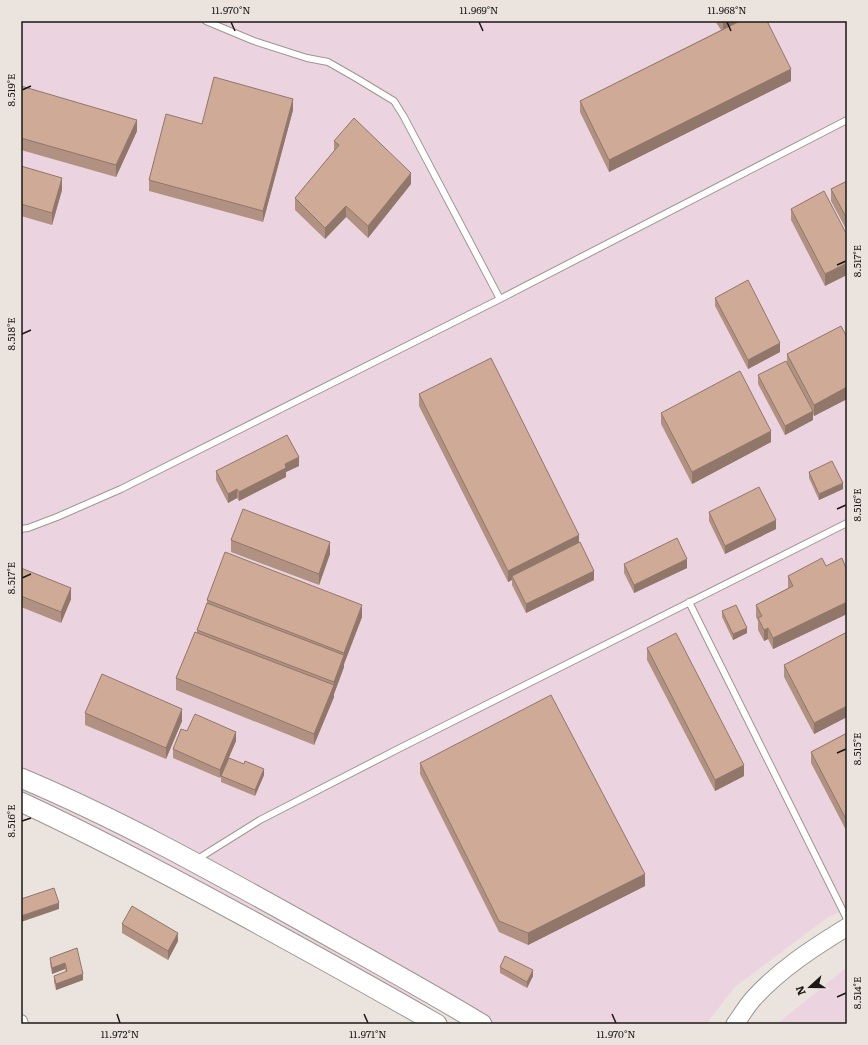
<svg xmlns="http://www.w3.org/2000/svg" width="868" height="1045" font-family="Literata,serif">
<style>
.industrial{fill:#ebd4e0}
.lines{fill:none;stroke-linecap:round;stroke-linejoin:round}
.lane-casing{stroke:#9d9690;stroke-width:8}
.street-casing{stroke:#9d9690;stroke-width:14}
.secondary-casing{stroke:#9d9690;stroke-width:19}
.primary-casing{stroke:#9d9690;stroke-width:21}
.lane{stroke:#fff;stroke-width:6}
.street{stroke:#fff;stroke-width:12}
.secondary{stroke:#fff;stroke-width:17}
.primary{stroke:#fff;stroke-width:19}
.wall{fill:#b19282}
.shaded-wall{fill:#90776a}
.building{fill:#ceaa97;stroke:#90776a}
.ticks{fill:none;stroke:#1b1816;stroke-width:1.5}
.neatline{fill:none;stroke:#1b1816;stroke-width:1.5}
.ticks-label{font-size:10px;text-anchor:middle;fill:#1b1816}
</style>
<rect width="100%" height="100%" fill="#ebe4de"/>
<path class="industrial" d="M 21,21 L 847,21 L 847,908 L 827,918 L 735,987 L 706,1024 L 466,1024 L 21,802 Z
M 847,967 L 847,1024 L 777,1024 Z"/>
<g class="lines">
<defs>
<path id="lane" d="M 206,21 L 254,41 L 307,58 L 328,62 L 356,78 L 394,101 L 404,117 L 500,299
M 21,529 L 28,528 L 57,517 L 121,489 L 500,299 L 847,120
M 689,602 L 847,919
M 196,860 L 260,820 L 400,748 L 847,523"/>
<path id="street" d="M 21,1021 L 22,1024"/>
<path id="secondary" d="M 735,1024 C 741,1016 746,1007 753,999 C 780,969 813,948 847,927"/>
<path id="primary" d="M 21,778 C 116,818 206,868 296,918 C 358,953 421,987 482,1024
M 21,802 C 94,836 166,874 236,912 C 304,949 371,986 437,1024"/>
</defs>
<use href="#lane" class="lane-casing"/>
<use href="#street" class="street-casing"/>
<use href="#secondary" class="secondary-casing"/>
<use href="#primary" class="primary-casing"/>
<use href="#lane" class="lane"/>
<use href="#street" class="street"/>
<use href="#secondary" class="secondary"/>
<use href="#primary" class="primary"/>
</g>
<path class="wall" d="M 715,21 L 767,21 L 791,81 L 609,172 L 580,112 L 580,101 L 721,30 Z
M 21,86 L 137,131 L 116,177 L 21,150 Z
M 293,110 L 263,222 L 149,191 L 149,180 Z
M 334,141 L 411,184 L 368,238 L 346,217 L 325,239 L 295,210 L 295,198 L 334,151 Z
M 21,166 L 62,190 L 52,225 L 21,216 Z
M 847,181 L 847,231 L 831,201 L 831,189 Z
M 791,209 L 847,235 L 825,286 L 791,220 Z
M 715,298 L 780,352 L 748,369 L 715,306 Z
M 847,337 L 847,399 L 814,416 L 813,414 L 813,420 L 785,435 L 758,384 L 758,375 L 787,362 L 787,354 Z
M 419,394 L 579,543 L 594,580 L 526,613 L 512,585 L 512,580 L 508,582 L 419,406 Z
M 846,406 L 847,406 L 847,416 L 846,415 Z
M 661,413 L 771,442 L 692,484 L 661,424 Z
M 299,466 L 286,472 L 286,477 L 239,501 L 237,498 L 228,503 L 216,480 L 216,471 Z
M 809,472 L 843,489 L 819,500 L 809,478 Z
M 709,512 L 776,529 L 725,554 L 709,521 Z
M 231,540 L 330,554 L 319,585 L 231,552 Z
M 624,564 L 687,568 L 634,593 L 624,573 Z
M 826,566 L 847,571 L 847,614 L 773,649 L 768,639 L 764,641 L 758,630 L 758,621 L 756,617 L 756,605 L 788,588 L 788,576 Z
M 21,568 L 71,599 L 61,623 L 21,607 Z
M 207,600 L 362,617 L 344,664 L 344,667 L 334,694 L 334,693 L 334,697 L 314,745 L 176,690 L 176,678 L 197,633 L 197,630 L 207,603 Z
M 722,611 L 747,633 L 733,640 L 722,617 Z
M 847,632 L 847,717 L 814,734 L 784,677 L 784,665 Z
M 647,648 L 744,776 L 715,791 L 647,660 Z
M 85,713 L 182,721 L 166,759 L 85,725 Z
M 187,731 L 236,741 L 220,778 L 173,758 L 173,749 Z
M 847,733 L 847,832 L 811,763 L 811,752 Z
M 420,763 L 645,886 L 528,945 L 499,932 L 420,774 Z
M 244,764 L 264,775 L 255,796 L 221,782 L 221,776 Z
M 122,924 L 178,941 L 168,960 L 122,933 Z
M 77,948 L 83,980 L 56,990 L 54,982 L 54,976 L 66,972 L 65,969 L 52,974 L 50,963 L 50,958 Z
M 500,967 L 533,976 L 527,988 L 500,973 Z"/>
<path class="shaded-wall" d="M 724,21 L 750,21 L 723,33 L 723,22 Z
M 791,69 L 791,81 L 609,172 L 609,160 Z
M 293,99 L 293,110 L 263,222 L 263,211 Z
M 137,120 L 137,131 L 116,177 L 116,165 Z
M 411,173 L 411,184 L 368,238 L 368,226 Z
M 62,178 L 62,190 L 52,225 L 52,213 Z
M 346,206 L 346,217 L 325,239 L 325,228 Z
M 847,263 L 847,275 L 825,286 L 825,274 Z
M 780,343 L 780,352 L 748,369 L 748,360 Z
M 847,387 L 847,399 L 814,416 L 814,405 Z
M 813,411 L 813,420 L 785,435 L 785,426 Z
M 771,431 L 771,442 L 692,484 L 692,472 Z
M 299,457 L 299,466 L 286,472 L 286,477 L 239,501 L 239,492 L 285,464 Z
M 843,483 L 843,489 L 819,500 L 819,494 Z
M 237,489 L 237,498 L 228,503 L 228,494 Z
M 776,520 L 776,529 L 725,554 L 725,546 Z
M 579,535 L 579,546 L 512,576 L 512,580 L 508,582 L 508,571 Z
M 330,542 L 330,554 L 319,585 L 319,574 Z
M 687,559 L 687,568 L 634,593 L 634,585 Z
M 594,571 L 594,580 L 526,613 L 526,604 Z
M 71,588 L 71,599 L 61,623 L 61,612 Z
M 847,602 L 847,614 L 773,649 L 773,638 Z
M 362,605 L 362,617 L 344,664 L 344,667 L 334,694 L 334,682 L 344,656 L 344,653 Z
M 747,628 L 747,633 L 733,640 L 733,634 Z
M 768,628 L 768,639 L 764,641 L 764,630 Z
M 334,685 L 334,697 L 314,745 L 314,734 Z
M 847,706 L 847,717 L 814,734 L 814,723 Z
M 182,709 L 182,721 L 166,759 L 166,748 Z
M 236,732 L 236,741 L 220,778 L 220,770 Z
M 744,765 L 744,776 L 715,791 L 715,780 Z
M 264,769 L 264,775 L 255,796 L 255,790 Z
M 645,874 L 645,886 L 528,945 L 528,933 Z
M 59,903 L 59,909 L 21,922 L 21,916 Z
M 178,933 L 178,941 L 168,960 L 168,951 Z
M 65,963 L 65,969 L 52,974 L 52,968 Z
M 533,970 L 533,976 L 527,988 L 527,982 Z
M 83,974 L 83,980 L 56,990 L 56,984 Z"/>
<path class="building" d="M 740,21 L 767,21 L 791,69 L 609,160 L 580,101 Z
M 214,77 L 293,99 L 263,211 L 149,180 L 166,114 L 202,124 Z
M 21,86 L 137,120 L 116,165 L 21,138 Z
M 354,118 L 411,173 L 368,226 L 346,206 L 325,228 L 295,198 L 339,145 L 334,141 Z
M 21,166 L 62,178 L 52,213 L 21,204 Z
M 847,181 L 847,219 L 831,189 Z
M 824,191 L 847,235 L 847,263 L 825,274 L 791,209 Z
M 748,280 L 780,343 L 748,360 L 715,298 Z
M 841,326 L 847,337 L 847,387 L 814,405 L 787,354 Z
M 491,358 L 579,535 L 508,571 L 419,394 Z
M 786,361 L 813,411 L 785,426 L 758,375 Z
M 740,371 L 771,431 L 692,472 L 661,413 Z
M 287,435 L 299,457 L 285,464 L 286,468 L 239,492 L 237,489 L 228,494 L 216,471 Z
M 832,461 L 843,483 L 819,494 L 809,472 Z
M 759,487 L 776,520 L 725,546 L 709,512 Z
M 243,509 L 330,542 L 319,574 L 231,540 Z
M 677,538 L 687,559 L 634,585 L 624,564 Z
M 580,542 L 594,571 L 526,604 L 512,576 Z
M 225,552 L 362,605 L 344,653 L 207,600 Z
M 822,558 L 826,566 L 842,558 L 847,571 L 847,602 L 773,638 L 768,628 L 764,630 L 758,618 L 762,616 L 756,605 L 793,586 L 788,576 Z
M 21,568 L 71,588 L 61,612 L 21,596 Z
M 207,603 L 344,655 L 334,682 L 197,630 Z
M 736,605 L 747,628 L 733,634 L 722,611 Z
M 195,632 L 334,685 L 314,734 L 176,678 Z
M 847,632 L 847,706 L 814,723 L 784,665 Z
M 676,633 L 744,765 L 715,780 L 647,648 Z
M 102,674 L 182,709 L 166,748 L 85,713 Z
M 551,695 L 645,874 L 528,933 L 499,921 L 420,763 Z
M 195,714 L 236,732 L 220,770 L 173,749 L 181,729 L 187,731 Z
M 847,733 L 847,821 L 811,752 Z
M 229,758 L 244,764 L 245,761 L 264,769 L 255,790 L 221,776 Z
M 54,888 L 59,903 L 21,916 L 21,899 Z
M 132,906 L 178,933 L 168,951 L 122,924 Z
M 77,948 L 83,974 L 56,984 L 54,976 L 67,971 L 65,963 L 52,968 L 50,958 Z
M 505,956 L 533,970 L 527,982 L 500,967 Z"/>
<path class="ticks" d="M 231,22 L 235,31M 479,22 L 483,31M 727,22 L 731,31M 22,90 L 31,86M 837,265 L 846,261M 22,334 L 31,330M 837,509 L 846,505M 22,578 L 31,574M 837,753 L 846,749M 22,821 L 31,818M 837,997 L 846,993M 117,1014 L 120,1023M 364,1014 L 368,1023M 612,1014 L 616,1023"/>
<rect width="868" height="1045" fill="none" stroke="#ebe4de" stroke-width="44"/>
<g transform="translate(810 987) rotate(249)" stroke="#ebe4de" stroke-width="3" paint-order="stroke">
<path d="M0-3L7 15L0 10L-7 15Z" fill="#1b1816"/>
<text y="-6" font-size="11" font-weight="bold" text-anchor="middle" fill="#1b1816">N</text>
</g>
<rect x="22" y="22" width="824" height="1001" class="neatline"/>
<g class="ticks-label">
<text x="231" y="14">11.970°N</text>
<text x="479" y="14">11.969°N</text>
<text x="727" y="14">11.968°N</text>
<text transform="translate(11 90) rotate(-90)" y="4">8.519°E</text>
<text transform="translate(857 261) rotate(-90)" y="4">8.517°E</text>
<text transform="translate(11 334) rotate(-90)" y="4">8.518°E</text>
<text transform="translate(857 505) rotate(-90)" y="4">8.516°E</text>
<text transform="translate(11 578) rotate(-90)" y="4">8.517°E</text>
<text transform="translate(857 749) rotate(-90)" y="4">8.515°E</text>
<text transform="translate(11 821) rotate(-90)" y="4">8.516°E</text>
<text transform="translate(857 993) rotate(-90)" y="4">8.514°E</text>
<text x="120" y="1038">11.972°N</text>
<text x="368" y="1038">11.971°N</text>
<text x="616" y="1038">11.970°N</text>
</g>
</svg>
